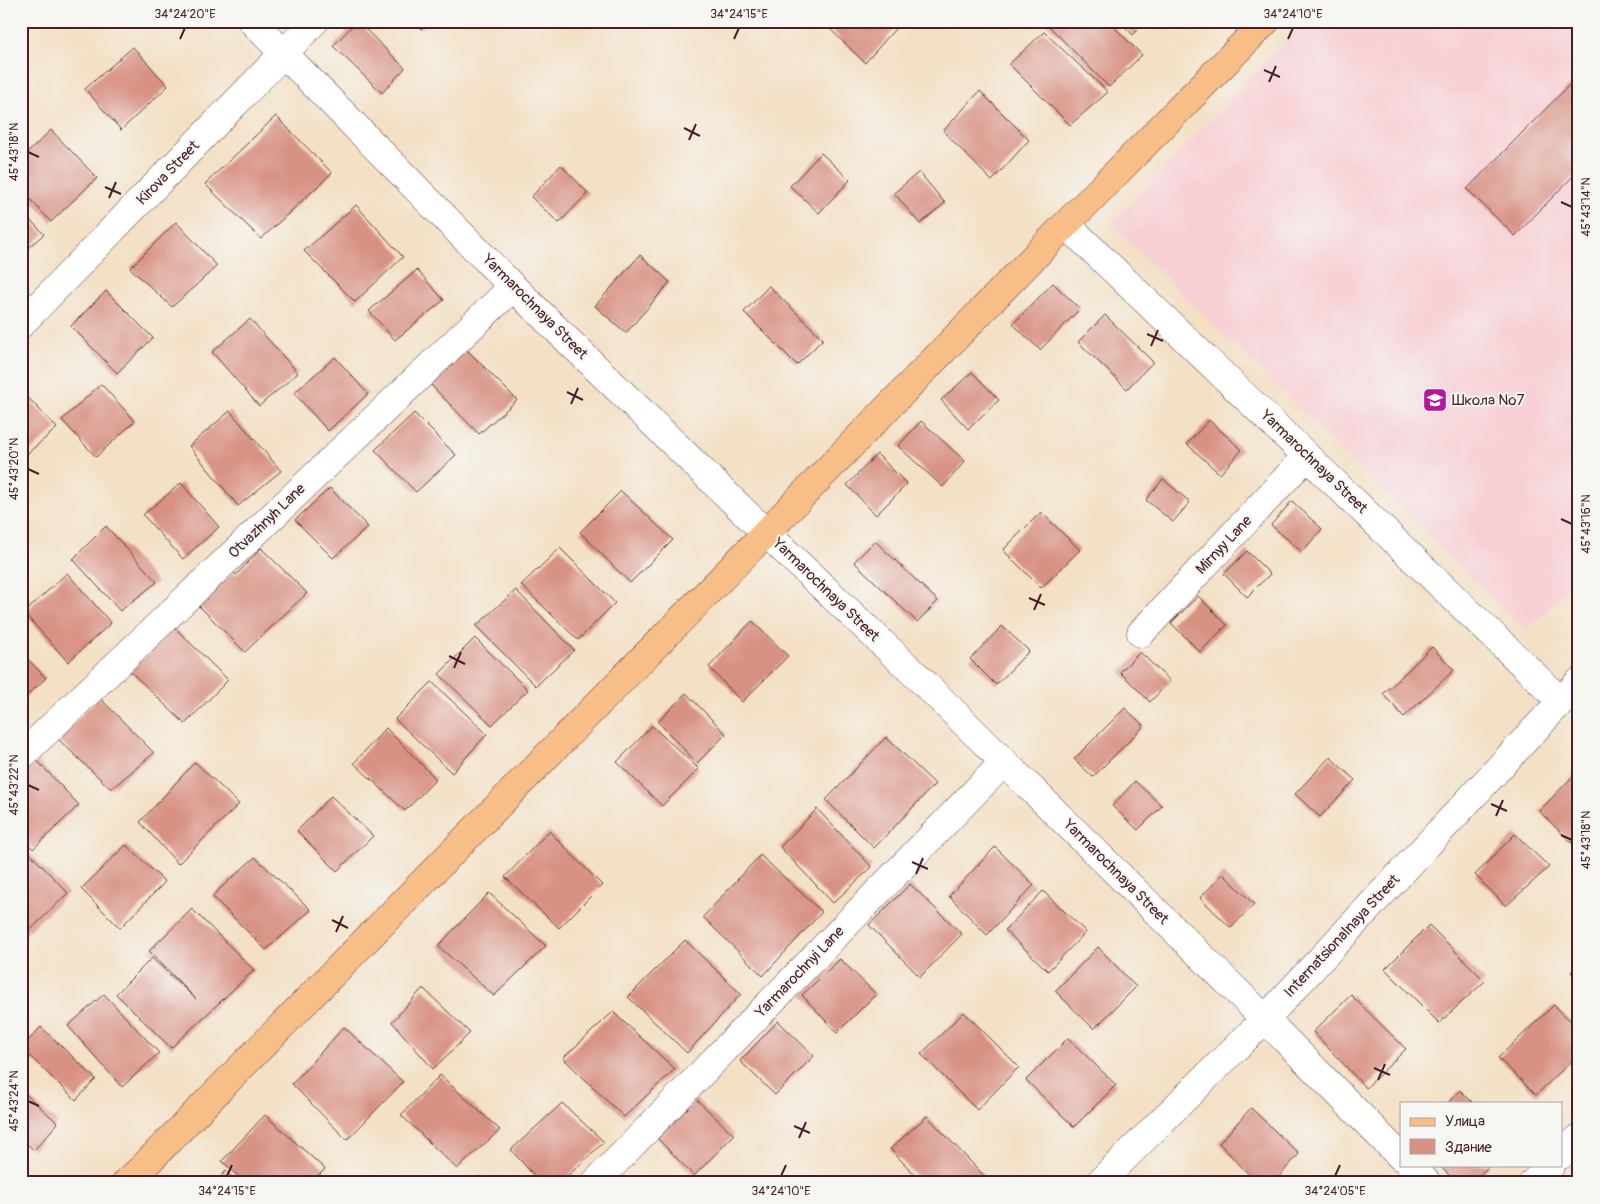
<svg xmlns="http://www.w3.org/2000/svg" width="1600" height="1204" font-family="Pangolin,sans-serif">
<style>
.built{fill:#f7cfd4}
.building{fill:#d89284}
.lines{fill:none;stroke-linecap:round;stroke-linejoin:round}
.minor-casing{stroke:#633c42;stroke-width:29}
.major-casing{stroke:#633c42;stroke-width:29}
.minor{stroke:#fff;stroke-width:28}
.major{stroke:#f7be87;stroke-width:28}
.ticks{fill:none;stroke:#4a1f2b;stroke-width:2}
.labels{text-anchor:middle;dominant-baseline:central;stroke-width:4;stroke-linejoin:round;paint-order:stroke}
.street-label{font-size:15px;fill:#4a1f2b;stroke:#f6f6f2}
.poi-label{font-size:15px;fill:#4a1f2b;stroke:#f6f6f2;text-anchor:start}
.neatline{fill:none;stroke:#4a1f2b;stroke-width:2}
.ticks-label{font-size:12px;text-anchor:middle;fill:#4a1f2b}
</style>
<rect width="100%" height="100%" fill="#f6f6f2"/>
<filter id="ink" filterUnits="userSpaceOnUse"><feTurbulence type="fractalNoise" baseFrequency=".02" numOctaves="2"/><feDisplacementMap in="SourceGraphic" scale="10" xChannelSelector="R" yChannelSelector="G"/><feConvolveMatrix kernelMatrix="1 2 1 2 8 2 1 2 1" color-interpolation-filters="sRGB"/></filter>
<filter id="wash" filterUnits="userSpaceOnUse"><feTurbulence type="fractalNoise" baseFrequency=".0096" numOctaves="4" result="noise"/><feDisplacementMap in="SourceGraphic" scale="20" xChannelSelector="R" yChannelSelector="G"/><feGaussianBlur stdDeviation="1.12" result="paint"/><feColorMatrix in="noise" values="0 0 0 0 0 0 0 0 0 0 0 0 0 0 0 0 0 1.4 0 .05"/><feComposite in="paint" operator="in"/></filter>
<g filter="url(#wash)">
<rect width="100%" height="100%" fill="#f3e0c5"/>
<path class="built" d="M 1305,21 L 1579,21 L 1579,577 L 1526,631 L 1111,224 Z"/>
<g id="blocks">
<path class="building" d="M 357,21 L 405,68 L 382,93 L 333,46 Z
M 413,21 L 429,21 L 421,29 Z
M 822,21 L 902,21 L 865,63 Z
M 1044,21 L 1108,21 L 1142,55 L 1109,87 Z
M 1119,21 L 1145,21 L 1133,35 Z
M 1044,32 L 1108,92 L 1070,125 L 1009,64 Z
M 133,47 L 168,86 L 121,130 L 85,89 Z
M 1579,75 L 1579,170 L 1515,236 L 1467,189 Z
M 980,91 L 1029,140 L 992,181 L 943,131 Z
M 276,116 L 332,173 L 261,239 L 205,184 Z
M 51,130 L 97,178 L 51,222 L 21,189 L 21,159 Z
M 821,153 L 850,180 L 819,213 L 790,186 Z
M 561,165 L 588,193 L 559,223 L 531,197 Z
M 919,172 L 945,203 L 920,224 L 894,193 Z
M 356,205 L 403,257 L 355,302 L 304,251 Z
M 21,211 L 44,234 L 21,254 Z
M 176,222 L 217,266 L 172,307 L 130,268 Z
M 640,255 L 670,282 L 626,333 L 595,306 Z
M 417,270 L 444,300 L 395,340 L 369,311 Z
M 1053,283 L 1080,309 L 1040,350 L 1013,324 Z
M 769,286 L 823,339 L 797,365 L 744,312 Z
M 106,291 L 153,338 L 117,373 L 71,326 Z
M 1105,315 L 1153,362 L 1127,389 L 1078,342 Z
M 250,319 L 298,373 L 259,406 L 212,352 Z
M 467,350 L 517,400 L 479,434 L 430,384 Z
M 335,357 L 368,394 L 328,431 L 294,393 Z
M 972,372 L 999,400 L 968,429 L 941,400 Z
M 101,384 L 135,421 L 96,457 L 62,420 Z
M 21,390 L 57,428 L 21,459 Z
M 230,411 L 281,471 L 238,506 L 189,446 Z
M 414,413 L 456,455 L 416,492 L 375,450 Z
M 1209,420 L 1242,450 L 1220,474 L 1187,444 Z
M 921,421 L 965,461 L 943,487 L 898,446 Z
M 877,454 L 907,484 L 876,515 L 847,485 Z
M 1163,479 L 1190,502 L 1173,522 L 1146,500 Z
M 181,483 L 219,527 L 183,559 L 143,515 Z
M 330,488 L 368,527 L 333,558 L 295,520 Z
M 621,491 L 673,540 L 630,583 L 580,532 Z
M 1292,501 L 1322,529 L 1302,552 L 1271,525 Z
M 1041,512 L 1080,550 L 1041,588 L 1003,550 Z
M 106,526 L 157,582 L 120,611 L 73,559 Z
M 875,541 L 938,601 L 917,622 L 854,562 Z
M 261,548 L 307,593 L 245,652 L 198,605 L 233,572 L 236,575 Z
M 560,548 L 615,603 L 578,640 L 521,585 Z
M 1247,551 L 1270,574 L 1247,597 L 1224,574 Z
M 67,573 L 111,623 L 68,662 L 24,613 Z
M 516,590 L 574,650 L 536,686 L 476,626 Z
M 1198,596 L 1227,625 L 1200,652 L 1171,623 Z
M 752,621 L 788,656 L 742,702 L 709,667 Z
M 1002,626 L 1029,651 L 996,685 L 970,659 Z
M 174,627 L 228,680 L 185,724 L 130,671 Z
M 475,638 L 528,690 L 492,725 L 439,674 Z
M 1432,647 L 1454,670 L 1404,717 L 1383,694 Z
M 21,652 L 46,678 L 21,701 Z
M 1140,652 L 1170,681 L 1150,702 L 1120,672 Z
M 432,682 L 487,734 L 452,773 L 395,719 Z
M 686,693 L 726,734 L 697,763 L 658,722 Z
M 99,697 L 154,753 L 111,789 L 58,739 Z
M 1125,708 L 1144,726 L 1093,777 L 1074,759 Z
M 652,726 L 699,769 L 662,806 L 617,762 Z
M 386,728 L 436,779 L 405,811 L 354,763 Z
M 886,737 L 935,784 L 874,848 L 826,800 Z
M 32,755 L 79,805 L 33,849 L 21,837 L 21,766 Z
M 1330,757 L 1355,780 L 1320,817 L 1295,794 Z
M 195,762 L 239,804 L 178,864 L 140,822 Z
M 1579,770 L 1579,846 L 1577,848 L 1539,811 Z
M 1135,781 L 1162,806 L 1138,830 L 1112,806 Z
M 331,796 L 373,836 L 337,871 L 297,831 Z
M 817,809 L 872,867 L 833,903 L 780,847 Z
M 549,831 L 602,885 L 559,928 L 505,877 Z
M 1515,834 L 1549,867 L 1506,906 L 1475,875 Z
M 21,844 L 68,893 L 21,939 Z
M 126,845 L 165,882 L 120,928 L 81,889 Z
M 995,847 L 1034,885 L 987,935 L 949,896 Z
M 760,855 L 822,912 L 763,976 L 703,917 Z
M 255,857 L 311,910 L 266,950 L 212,896 Z
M 1223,874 L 1254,904 L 1231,928 L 1200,898 Z
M 910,884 L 962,934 L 920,977 L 869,925 Z
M 1043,891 L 1086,932 L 1048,971 L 1005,930 Z
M 489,893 L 546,946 L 494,996 L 438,946 Z
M 192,909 L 254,970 L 171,1048 L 116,994 L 152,958 L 196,999 L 149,951 Z
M 1429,925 L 1485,981 L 1439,1023 L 1385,969 Z
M 685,940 L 741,994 L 687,1053 L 628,997 Z
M 1098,947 L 1136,987 L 1094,1029 L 1055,991 Z
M 840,959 L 876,994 L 837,1033 L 802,995 Z
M 1579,965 L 1579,980 L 1571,972 Z
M 423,988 L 470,1033 L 433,1069 L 392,1022 Z
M 104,994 L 159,1053 L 122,1087 L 68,1026 Z
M 1351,995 L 1406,1049 L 1366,1088 L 1313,1032 Z
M 1554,1005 L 1579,1029 L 1579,1054 L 1536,1095 L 1498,1058 Z
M 613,1012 L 675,1069 L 624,1117 L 563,1058 Z
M 964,1012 L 1019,1067 L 977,1110 L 921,1054 Z
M 778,1021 L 814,1056 L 775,1095 L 740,1061 Z
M 41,1027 L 96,1079 L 76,1100 L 21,1048 Z
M 344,1027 L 403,1082 L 347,1140 L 292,1084 Z
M 1068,1038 L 1116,1085 L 1074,1127 L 1026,1080 Z
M 440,1075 L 500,1130 L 457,1169 L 401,1115 Z
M 21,1090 L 58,1123 L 34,1150 L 21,1139 Z
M 1460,1090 L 1473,1103 L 1448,1103 Z
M 696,1099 L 734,1135 L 694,1176 L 658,1139 Z
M 562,1103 L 604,1142 L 560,1183 L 541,1183 L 511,1150 Z
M 1251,1108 L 1299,1154 L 1273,1183 L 1257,1183 L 1219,1143 Z
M 265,1115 L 325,1169 L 311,1183 L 245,1183 L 222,1161 Z
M 927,1116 L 991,1183 L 923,1183 L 890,1149 Z
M 1439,1165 L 1490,1165 L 1472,1183 L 1457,1183 Z
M 226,1171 L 238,1183 L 215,1183 Z
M 479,1176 L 486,1183 L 472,1183 Z"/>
</g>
</g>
<g filter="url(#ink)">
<use href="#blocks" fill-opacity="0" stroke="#633c42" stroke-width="1"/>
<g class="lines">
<defs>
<path id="minor" d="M 252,21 L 513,287 L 766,533 L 921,680 L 1265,1019 L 1401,1157
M 1066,224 L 1561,701
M 21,324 L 315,21
M 1141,633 L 1307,456
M 21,756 L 513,287
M 1561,1155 L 1579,1138
M 1410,1165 L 1427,1183
M 595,1183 L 1004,762
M 1099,1183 L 1265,1019 L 1579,682
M 1533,1183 L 1551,1165"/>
<path id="major" d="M 126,1183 L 139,1171 L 766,533 L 1066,224 L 1266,21"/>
</defs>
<use href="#minor" class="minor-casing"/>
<use href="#major" class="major-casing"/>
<use href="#minor" class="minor"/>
<use href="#major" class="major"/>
</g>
</g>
<path class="ticks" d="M 180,39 L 185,28M 734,39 L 739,28M 1288,39 L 1293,28M 1264,70 L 1280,77M 1269,82 L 1276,66M 684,128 L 700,136M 689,140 L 696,124M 28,152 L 39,157M 105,187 L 121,194M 109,198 L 116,182M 1561,202 L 1572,207M 1147,334 L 1163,341M 1151,346 L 1158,330M 567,392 L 583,400M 571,404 L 578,388M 28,469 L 39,474M 1561,519 L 1572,524M 1029,598 L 1045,605M 1034,610 L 1041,594M 449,656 L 465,664M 454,668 L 461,652M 28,785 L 39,790M 1491,804 L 1507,811M 1496,816 L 1503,800M 1561,835 L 1572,840M 912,862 L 928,869M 916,874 L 923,858M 332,920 L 348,928M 336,932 L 343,916M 1374,1068 L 1390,1075M 1378,1080 L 1385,1064M 28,1101 L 39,1106M 794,1126 L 810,1133M 799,1138 L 806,1122M 227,1176 L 232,1165M 781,1176 L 786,1165M 1335,1176 L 1340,1165"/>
<defs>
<symbol id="school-square" viewBox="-11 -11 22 22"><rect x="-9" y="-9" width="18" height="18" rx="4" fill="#b5179e" stroke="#f6f6f2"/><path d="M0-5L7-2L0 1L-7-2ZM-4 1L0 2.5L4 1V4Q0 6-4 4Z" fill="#fff"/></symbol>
</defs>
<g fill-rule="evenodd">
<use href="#school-square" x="1421" y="386" width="28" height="28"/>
</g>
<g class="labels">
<g class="street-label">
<text transform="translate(168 173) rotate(-46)">Kirova Street</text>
<text transform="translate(535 307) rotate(45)">Yarmarochnaya Street</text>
<text transform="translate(1314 462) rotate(44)">Yarmarochnaya Street</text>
<text transform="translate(267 521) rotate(-44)">Otvazhnyh Lane</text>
<text transform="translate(1224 545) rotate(-47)">Mirnyy Lane</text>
<text transform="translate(826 590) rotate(44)">Yarmarochnaya Street</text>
<text transform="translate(1116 872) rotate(45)">Yarmarochnaya Street</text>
<text transform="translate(1342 936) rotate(-47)">Internatsionalnaya Street</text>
<text transform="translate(800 972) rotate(-46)">Yarmarochnyi Lane</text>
</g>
<g class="poi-label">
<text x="1452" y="400">Школа №7</text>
</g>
</g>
<rect width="1600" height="1204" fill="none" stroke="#f6f6f2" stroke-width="55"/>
<rect x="1400" y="1102" width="162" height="65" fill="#f6f6f2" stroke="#b1a0a2"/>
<rect x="1410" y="1118" width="25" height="8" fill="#f7be87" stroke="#b1a0a2"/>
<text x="1445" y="1126" font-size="15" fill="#4a1f2b">Улица</text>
<rect x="1410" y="1139" width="25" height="15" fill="#d89284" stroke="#b1a0a2"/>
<text x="1445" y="1152" font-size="15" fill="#4a1f2b">Здание</text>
<rect x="28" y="28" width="1544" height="1148" class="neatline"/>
<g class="ticks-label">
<text x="185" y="18">34°24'20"E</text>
<text x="739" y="18">34°24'15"E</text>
<text x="1293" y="18">34°24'10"E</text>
<text transform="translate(14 152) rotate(-90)" y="4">45°43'18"N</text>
<text transform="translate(1586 207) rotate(-90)" y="4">45°43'14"N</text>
<text transform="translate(14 469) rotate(-90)" y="4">45°43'20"N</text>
<text transform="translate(1586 524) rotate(-90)" y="4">45°43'16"N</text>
<text transform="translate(14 785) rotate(-90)" y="4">45°43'22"N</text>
<text transform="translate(1586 840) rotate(-90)" y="4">45°43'18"N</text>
<text transform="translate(14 1101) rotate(-90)" y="4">45°43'24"N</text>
<text x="227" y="1195">34°24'15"E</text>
<text x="781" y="1195">34°24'10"E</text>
<text x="1335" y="1195">34°24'05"E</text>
</g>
</svg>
